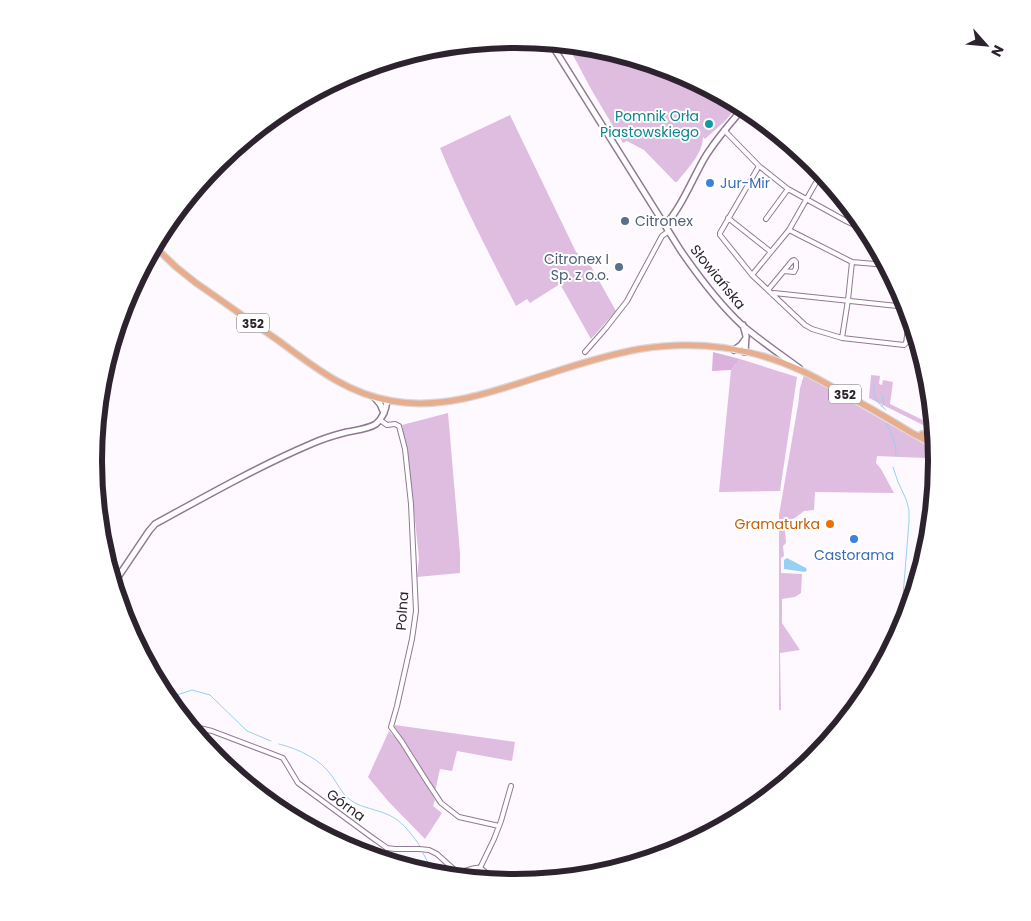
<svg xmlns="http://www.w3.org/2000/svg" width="1031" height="921" font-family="Poppins,sans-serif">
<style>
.green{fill:#debde1}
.forest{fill:#dbb1de}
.water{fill:#97d0f3}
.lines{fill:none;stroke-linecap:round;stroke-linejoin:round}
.stream{stroke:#97d0f3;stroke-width:1}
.street-casing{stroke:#907992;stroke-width:6}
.secondary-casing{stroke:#907992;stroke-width:8}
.primary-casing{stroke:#d9d7d9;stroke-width:8}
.street{stroke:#fff;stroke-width:4}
.secondary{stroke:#fff;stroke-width:5}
.primary{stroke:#e8ad8c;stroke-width:5.5}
.culture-dot{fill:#0f9aa8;stroke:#fff;stroke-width:2}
.shop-dot{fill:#3f7fe0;stroke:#fff;stroke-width:2}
.service-dot{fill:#5c6f8a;stroke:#fff;stroke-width:2}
.food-dot{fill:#e8710a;stroke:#fff;stroke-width:2}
.labels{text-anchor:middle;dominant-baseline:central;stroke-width:4;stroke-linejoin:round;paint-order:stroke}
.shield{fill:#fff;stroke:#6c656d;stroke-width:1}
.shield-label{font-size:12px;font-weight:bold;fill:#2d232e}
.culture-label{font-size:14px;fill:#0d838f;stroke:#fff;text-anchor:end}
.shop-label{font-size:14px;fill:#366cbe;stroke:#fff;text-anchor:start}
.service-label{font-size:14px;fill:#4e5e75;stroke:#fff;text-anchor:start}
.street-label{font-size:14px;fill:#2d232e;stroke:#fff}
.food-label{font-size:14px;fill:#c56008;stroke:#fff;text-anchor:end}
.rim{fill:none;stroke:#2d232e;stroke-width:6}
</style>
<rect width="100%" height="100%" fill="#fef9ff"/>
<path class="green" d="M 567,44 L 598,47 L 677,71 L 739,104 L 726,120 L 705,139 L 703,137 C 703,154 687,169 677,182 L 675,182 L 644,150 L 627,141 L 623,143 L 591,89 Z
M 510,115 L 576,252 L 588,261 L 616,311 L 591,339 L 560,284 L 530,303 L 527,299 L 516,306 C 489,254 462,202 440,148 Z
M 740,359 L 797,377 L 780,491 L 719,492 L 731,370 Z
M 804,375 L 924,444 C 927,449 929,452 928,458 L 926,458 L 877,456 L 876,463 L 881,469 L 894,493 L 815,492 L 814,510 L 804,511 L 795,518 L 790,520 L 780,520 L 780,525 L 785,530 L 786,543 L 783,546 L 784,556 L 781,558 L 781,573 L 802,574 L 801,593 L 795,597 L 782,599 L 782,623 L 800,650 L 780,653 L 781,710 L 779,710 L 779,515 L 798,405 L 800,388 Z
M 871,375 L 880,376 L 879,384 L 882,385 L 883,380 L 893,382 L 890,404 L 927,422 L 934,423 L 934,428 L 929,428 L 869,398 Z
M 448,413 L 460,553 L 460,573 L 417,577 L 419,558 L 413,502 L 402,425 Z
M 395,725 L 515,742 L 512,761 L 457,751 L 452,771 L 440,769 L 435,792 L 413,754 L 395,728 Z
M 389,731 L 403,746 L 435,800 L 433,806 L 442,813 L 425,839 L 388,801 L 368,777 Z"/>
<path class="forest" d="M 713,352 L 740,359 L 731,370 L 712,371 Z"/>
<path class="water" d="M 787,558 L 806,568 L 807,570 L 805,572 L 784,569 L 784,560 Z"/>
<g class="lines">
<path class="stream" d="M 874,384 C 873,399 876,401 886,410
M 882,395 L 884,404 L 882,406
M 887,424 L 895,444 L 896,456
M 893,467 L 898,482 L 906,499 L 909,510 L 909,522 L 901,620 L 898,635
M 171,697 L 192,690 L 210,695 L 247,731 L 271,741
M 279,744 C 299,749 320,759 332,776 C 337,783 341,792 348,798 C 358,807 371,808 384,813 C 401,819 410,832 420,846
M 423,853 L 434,874"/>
<defs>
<path id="street" d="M 724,130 L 759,166 L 788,189 L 846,221 L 869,232
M 759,166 L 720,233 L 720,235 L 752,275 L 789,230 L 822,172
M 728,218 L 771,252
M 766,219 L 788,189
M 789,230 L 852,262 L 887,265
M 752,275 L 805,325 L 812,329 L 842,338 L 904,345 L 906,343 L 910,315
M 768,290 L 792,261 L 794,260 L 796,262 L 796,268 L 794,272 L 784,271
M 772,294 L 774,293 L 907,307
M 842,338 L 848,300 L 852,262
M 585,352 L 606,328 L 627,301 L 662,236 L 669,231
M 380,420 L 387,425 L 395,424 L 399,426 L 405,449 L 411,504 L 416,611 L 412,639 L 397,706 L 391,727 L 402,742 L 424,777 L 441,803 L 459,817 L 499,826
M 191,726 L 212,731 L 283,758 L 298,783 L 370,836 L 387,848 L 395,849 L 419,849 L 429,850 L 437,854 L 458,873 C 464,872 475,866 480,868 C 484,870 490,877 494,880
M 480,868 L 494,839 L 501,821 L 511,786"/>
<path id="secondary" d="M 550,42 L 681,251 C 699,277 719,304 743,326 C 761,341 780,354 799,368
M 665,225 C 680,210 693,178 704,159 C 715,140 730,124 744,107
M 743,325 L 746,336 L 745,352
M 734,350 L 741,345 L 746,338
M 374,397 L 380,404 L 384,413
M 114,583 L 149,531 L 155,524 C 206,496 257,467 311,444 C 322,439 335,435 347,432 C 357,430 368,429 376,424 C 383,418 386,409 387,401"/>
<path id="primary" d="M 154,246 L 176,267 L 196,283 C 224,302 251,322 279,341 C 314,367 348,394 392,401 C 447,411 502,388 554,372 C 582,363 611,354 640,349 C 695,340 752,347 802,371 C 822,380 840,392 859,402 C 877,412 894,422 912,433 C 920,437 929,441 936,447
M 922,434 L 935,440"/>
</defs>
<use href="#street" class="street-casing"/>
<use href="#secondary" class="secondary-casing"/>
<use href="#primary" class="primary-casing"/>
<use href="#street" class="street"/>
<use href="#secondary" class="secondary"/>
<use href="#primary" class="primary"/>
</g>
<circle class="culture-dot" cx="709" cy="124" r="5"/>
<g class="shop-dot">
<circle cx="710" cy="183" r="5"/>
<circle cx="854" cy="539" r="5"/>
</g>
<g class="service-dot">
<circle cx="625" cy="221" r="5"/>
<circle cx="619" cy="267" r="5"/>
</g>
<circle class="food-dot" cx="830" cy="524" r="5"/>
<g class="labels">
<g class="shield">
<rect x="237" y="313.5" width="32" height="19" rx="4"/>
<rect x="829" y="384.5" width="32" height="19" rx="4"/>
</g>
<g class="shield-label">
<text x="253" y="323">352</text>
<text x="845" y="394">352</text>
</g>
<g class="culture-label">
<text x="699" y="116">Pomnik Orła<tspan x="699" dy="16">Piastowskiego</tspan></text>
</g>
<g class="shop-label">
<text x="720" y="183">Jur-Mir</text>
<text x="854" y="555" text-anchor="middle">Castorama</text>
</g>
<g class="service-label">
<text x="635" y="221">Citronex</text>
<text x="609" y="259" text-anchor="end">Citronex I<tspan x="609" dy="16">Sp. z o.o.</tspan></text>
</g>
<g class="street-label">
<text transform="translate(718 277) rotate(51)">Słowiańska</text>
<text transform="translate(402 611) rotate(-86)">Polna</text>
<text transform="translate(346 805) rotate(36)">Górna</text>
</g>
<g class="food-label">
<text x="820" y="524">Gramaturka</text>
</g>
</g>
<path d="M0 0H1031V921H0ZM102 461a413 413 0 1 1 826 0a413 413 0 1 1-826 0Z" fill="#fff" fill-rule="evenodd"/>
<path class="rim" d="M102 461a413 413 0 1 1 826 0a413 413 0 1 1-826 0Z"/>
<g transform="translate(986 45) rotate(117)" stroke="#ffffff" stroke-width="4" paint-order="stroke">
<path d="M0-4L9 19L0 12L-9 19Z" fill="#2d232e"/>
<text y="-8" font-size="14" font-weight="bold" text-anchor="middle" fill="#2d232e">N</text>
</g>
</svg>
